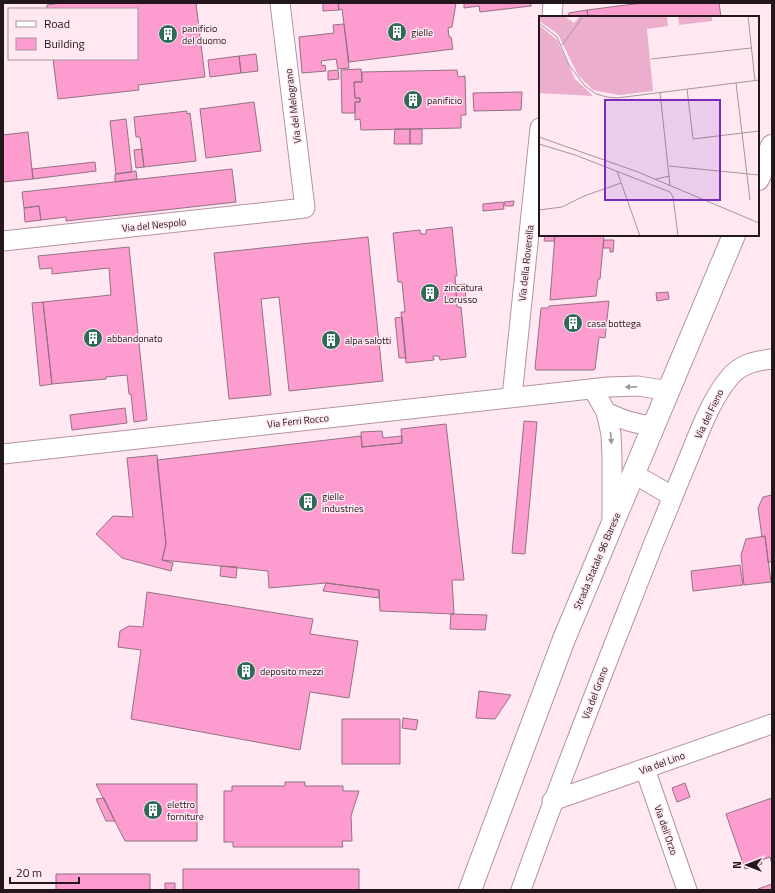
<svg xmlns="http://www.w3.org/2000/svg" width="775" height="893" font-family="'Titillium Web',sans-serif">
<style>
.building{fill:#fd9dcf;stroke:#937181}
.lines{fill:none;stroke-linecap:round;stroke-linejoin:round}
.minor-casing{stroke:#b592a3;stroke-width:21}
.primary-casing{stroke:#b592a3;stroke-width:24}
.minor{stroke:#fff;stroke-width:19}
.primary{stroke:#fff;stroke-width:22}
.oneway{fill:#9c9699}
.labels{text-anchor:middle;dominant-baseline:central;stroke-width:3;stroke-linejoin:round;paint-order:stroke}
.poi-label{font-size:10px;fill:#23161c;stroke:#ffe8f2;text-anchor:start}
.street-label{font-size:10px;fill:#23161c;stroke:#ffe8f2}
.inset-road{fill:none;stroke:#a7949c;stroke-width:1}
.view{fill:#7b2cbf;fill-opacity:0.15;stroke:#7b2cbf;stroke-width:2}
.inset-edge{fill:none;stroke:#23161c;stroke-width:2}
</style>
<rect width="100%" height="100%" fill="#ffe8f2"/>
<path class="building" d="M 61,3 L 200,3 L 196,4 L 205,77 L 138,85 L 139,90 L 58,99 L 53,59 L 137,59 L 137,9 L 47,9 L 47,5 Z
M 323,3 L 338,3 L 339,10 L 323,11 Z
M 338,3 L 456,3 L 452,27 L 448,28 L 449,37 L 451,37 L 453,49 L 349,62 L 342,9 L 339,10 Z
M 464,3 L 531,3 L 531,6 L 480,12 L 479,6 L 464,8 Z
M 642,3 L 719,3 L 721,17 L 588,17 L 587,10 Z
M 587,10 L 588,17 L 568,17 L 569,13 Z
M 344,24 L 349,68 L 338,69 L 336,59 L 321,61 L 322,66 L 325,65 L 326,71 L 302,73 L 299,37 L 334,33 L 333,25 Z
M 256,54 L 258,71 L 241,73 L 239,56 Z
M 239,56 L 241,73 L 210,77 L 208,60 Z
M 361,69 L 362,82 L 354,82 L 355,98 L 360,98 L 360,102 L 355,102 L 355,113 L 342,113 L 341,70 Z
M 338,70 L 339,79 L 328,80 L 328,71 Z
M 457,70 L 458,77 L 465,76 L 466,115 L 461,115 L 461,128 L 361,130 L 360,119 L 355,120 L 355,102 L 360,102 L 360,98 L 355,98 L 354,82 L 362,82 L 362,72 Z
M 522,92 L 521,110 L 474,111 L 473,93 Z
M 254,102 L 261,151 L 206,158 L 200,109 Z
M 187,111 L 187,114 L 190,113 L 196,161 L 144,167 L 140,137 L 136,137 L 134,117 Z
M 126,119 L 132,172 L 116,174 L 110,121 Z
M 395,129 L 410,129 L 410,144 L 394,144 Z
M 410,129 L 422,129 L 422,144 L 410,144 Z
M 28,132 L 33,179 L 3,182 L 3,135 Z
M 142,149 L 144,167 L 136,168 L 134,150 Z
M 95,162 L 96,171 L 33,179 L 32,169 Z
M 232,169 L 236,202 L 66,221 L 66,217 L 41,220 L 39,206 L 24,208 L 22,192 Z
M 136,171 L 137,179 L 115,182 L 115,174 Z
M 514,201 L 513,206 L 505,206 L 504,202 Z
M 503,202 L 504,209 L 483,211 L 483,204 Z
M 39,206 L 41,220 L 25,222 L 24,208 Z
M 452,227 L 457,276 L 455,276 L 457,307 L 461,307 L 466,357 L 440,360 L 439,356 L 433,356 L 434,360 L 406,363 L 401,312 L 405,312 L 402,282 L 398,282 L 393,233 L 420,230 L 421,234 L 426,234 L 426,230 Z
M 545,235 L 555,235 L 554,241 L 544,241 Z
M 555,235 L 604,235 L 600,279 L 598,279 L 596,296 L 550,300 Z
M 604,235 L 623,235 L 623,236 L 604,236 Z
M 368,237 L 383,381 L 289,391 L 279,297 L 261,299 L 271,395 L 229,399 L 214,253 Z
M 604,240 L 614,240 L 613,252 L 610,252 L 610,248 L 603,248 Z
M 129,247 L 147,420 L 134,422 L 131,394 L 129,394 L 127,375 L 106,377 L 106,379 L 52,384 L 43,302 L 111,295 L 109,268 L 52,274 L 52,268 L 40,269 L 38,256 Z
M 465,284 L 466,301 L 457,301 L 455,285 Z
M 668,292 L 669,299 L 657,301 L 656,293 Z
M 609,301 L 605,338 L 599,337 L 595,369 L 593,370 L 536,370 L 535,368 L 541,308 L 548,308 L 549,306 Z
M 43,302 L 52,384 L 40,386 L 32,303 Z
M 402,317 L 406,358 L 399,358 L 395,318 Z
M 125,408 L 127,423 L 72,430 L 70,415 Z
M 524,421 L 537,422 L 525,554 L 512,553 Z
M 446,424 L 464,580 L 452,580 L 454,614 L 380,611 L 379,590 L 326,583 L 269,588 L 268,571 L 162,560 L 166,544 L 157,460 L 361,436 L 362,447 L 402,443 L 401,429 Z
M 382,431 L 383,438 L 402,436 L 402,443 L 362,447 L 361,432 Z
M 157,455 L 166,544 L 162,560 L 173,563 L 171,571 L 122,558 L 96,534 L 113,516 L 133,517 L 127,458 Z
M 772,495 L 772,562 L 768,562 L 765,536 L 762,537 L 758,508 L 763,497 Z
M 765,536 L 771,582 L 744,585 L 741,555 L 746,539 Z
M 740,565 L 743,585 L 693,591 L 691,571 Z
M 221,566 L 237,567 L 236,578 L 220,576 Z
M 326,583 L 379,590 L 379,598 L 323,591 Z
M 147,592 L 313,619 L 310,634 L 358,641 L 349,698 L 310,692 L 300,750 L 131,719 L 141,650 L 118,647 L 120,631 L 129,626 L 143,627 Z
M 451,614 L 487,615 L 485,630 L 450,629 Z
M 479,691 L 511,695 L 495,719 L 476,718 Z
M 403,718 L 418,720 L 416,730 L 402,728 Z
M 342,719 L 400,719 L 400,764 L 342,764 Z
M 285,782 L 305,782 L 305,786 L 343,786 L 343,791 L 359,791 L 351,816 L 352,841 L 342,841 L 343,847 L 233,847 L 233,842 L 224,842 L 224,791 L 232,791 L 232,786 L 285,786 Z
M 685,783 L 690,797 L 677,802 L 672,788 Z
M 96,784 L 197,784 L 197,841 L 125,841 Z
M 104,798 L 115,821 L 106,821 L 96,799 Z
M 772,798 L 772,864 L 770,857 L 761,860 L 762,864 L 745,869 L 726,814 Z
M 183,869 L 359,869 L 359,890 L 183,890 Z
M 56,874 L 150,874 L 150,890 L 56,890 Z
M 165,883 L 175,883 L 175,890 L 165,890 Z
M 772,884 L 772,890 L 759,890 L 758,889 Z"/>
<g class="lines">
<defs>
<path id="minor" d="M 552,17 L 553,3
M 3,241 L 305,208 L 280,3
M 593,389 L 606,412 L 611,434 L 612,457 L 612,522
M 512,397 L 540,128
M 606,412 C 623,420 635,424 654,426
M 3,454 L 608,387 L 638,386 L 669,391
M 634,474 L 672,496
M 645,769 L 687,890
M 552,801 L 772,724
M 521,890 C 562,774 608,660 653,545 C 666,514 679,482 692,450 C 702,425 712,399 729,378 C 740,364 755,361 772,359"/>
<path id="primary" d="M 758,179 L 772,146
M 470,890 L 564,639 L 734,235"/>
</defs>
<use href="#minor" class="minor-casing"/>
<use href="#primary" class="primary-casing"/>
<use href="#minor" class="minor"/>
<use href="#primary" class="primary"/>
</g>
<defs><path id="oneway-solid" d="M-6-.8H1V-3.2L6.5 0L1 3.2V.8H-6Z"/></defs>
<g class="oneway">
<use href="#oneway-solid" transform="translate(631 387) rotate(179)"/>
<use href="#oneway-solid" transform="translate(611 438) rotate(85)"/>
</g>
<defs>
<symbol id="building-disc" viewBox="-11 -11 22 22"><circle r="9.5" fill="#2e6a55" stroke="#ffe8f2"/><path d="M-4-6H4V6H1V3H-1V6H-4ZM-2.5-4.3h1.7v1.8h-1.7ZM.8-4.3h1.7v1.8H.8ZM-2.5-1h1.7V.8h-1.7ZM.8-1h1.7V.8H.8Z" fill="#fff"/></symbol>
</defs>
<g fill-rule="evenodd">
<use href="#building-disc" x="386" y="21" width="22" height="22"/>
<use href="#building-disc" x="157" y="23" width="22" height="22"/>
<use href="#building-disc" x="402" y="89" width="22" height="22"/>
<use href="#building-disc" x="419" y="282" width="22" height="22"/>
<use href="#building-disc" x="562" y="312" width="22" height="22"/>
<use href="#building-disc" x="82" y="327" width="22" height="22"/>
<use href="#building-disc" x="320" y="329" width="22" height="22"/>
<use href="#building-disc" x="297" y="491" width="22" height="22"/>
<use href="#building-disc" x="235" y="660" width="22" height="22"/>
<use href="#building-disc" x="142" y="799" width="22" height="22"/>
</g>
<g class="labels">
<g class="poi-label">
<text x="182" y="28">panificio<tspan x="182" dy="12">del duomo</tspan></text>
<text x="411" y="32">gielle</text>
<text x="427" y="100">panificio</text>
<text x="444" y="287">zincatura<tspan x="444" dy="12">Lorusso</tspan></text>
<text x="587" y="323">casa bottega</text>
<text x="107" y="338">abbandonato</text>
<text x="345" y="340">alpa salotti</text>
<text x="322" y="496">gielle<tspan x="322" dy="12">industries</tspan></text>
<text x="260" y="671">deposito mezzi</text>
<text x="167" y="804">elettro<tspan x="167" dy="12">forniture</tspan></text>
</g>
<g class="street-label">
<text transform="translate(293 106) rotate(-97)">Via del Melograno</text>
<text transform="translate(154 225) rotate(-6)">Via del Nespolo</text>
<text transform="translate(526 263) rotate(-84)">Via della Roverella</text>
<text transform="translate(709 414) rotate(-64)">Via del Fieno</text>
<text transform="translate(298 421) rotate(-6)">Via Ferri Rocco</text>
<text transform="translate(597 561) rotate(-67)">Strada Statale 96 Barese</text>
<text transform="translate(595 693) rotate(-69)">Via del Grano</text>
<text transform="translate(662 763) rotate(-20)">Via del Lino</text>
<text transform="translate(666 830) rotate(71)">Via dell'Orzo</text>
</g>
</g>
<g transform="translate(539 16)">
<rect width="220" height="220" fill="#ffe8f2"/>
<path d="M 0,0 L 25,0 L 35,7 L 41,0 L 128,0 L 129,10 L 108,13 L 114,75 L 80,79 L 54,74 L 39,59 L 19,18 L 0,5 ZM 139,0 L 173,0 L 173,5 L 140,9 ZM 0,9 L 18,24 L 36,63 L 54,80 L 0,77 Z" fill="#ebaecd"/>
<path class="inset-road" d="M 209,0 L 216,65M 0,7 L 18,21 L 30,49 L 46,70 L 57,78 L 68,81 L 78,82 L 220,64M 23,29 L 43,2M 112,43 L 212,32M 197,67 L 211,184M 148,73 L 154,123 L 220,115M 121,76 L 131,170M 0,121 L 99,156 L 220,207M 0,128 L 36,139 L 131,176 L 134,181 L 139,220M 130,150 L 220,159M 78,155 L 101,220M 117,163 L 131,160M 0,194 L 23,191 L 45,180 L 82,167"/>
<path class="view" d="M 66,84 L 181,84 L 181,184 L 66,184 Z"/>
<rect width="220" height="220" class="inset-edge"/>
</g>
<rect width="775" height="893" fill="none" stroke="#23161c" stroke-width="8"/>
<rect x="8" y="8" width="130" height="52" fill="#ffe8f2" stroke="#a7949c"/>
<rect x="16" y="21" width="20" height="6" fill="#ffffff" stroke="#a7949c"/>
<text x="44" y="28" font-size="12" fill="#23161c">Road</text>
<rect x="16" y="38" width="20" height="12" fill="#fd9dcf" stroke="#a7949c"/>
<text x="44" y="48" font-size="12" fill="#23161c">Building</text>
<g transform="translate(747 865) rotate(270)" stroke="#ffe8f2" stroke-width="3" paint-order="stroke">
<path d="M0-3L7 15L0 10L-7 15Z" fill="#23161c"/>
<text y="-6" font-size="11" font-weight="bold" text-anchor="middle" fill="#23161c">N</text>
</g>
<path d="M10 877v6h69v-6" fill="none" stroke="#23161c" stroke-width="2"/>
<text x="16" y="877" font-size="12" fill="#23161c" stroke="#ffe8f2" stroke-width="3" paint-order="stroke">20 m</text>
</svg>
